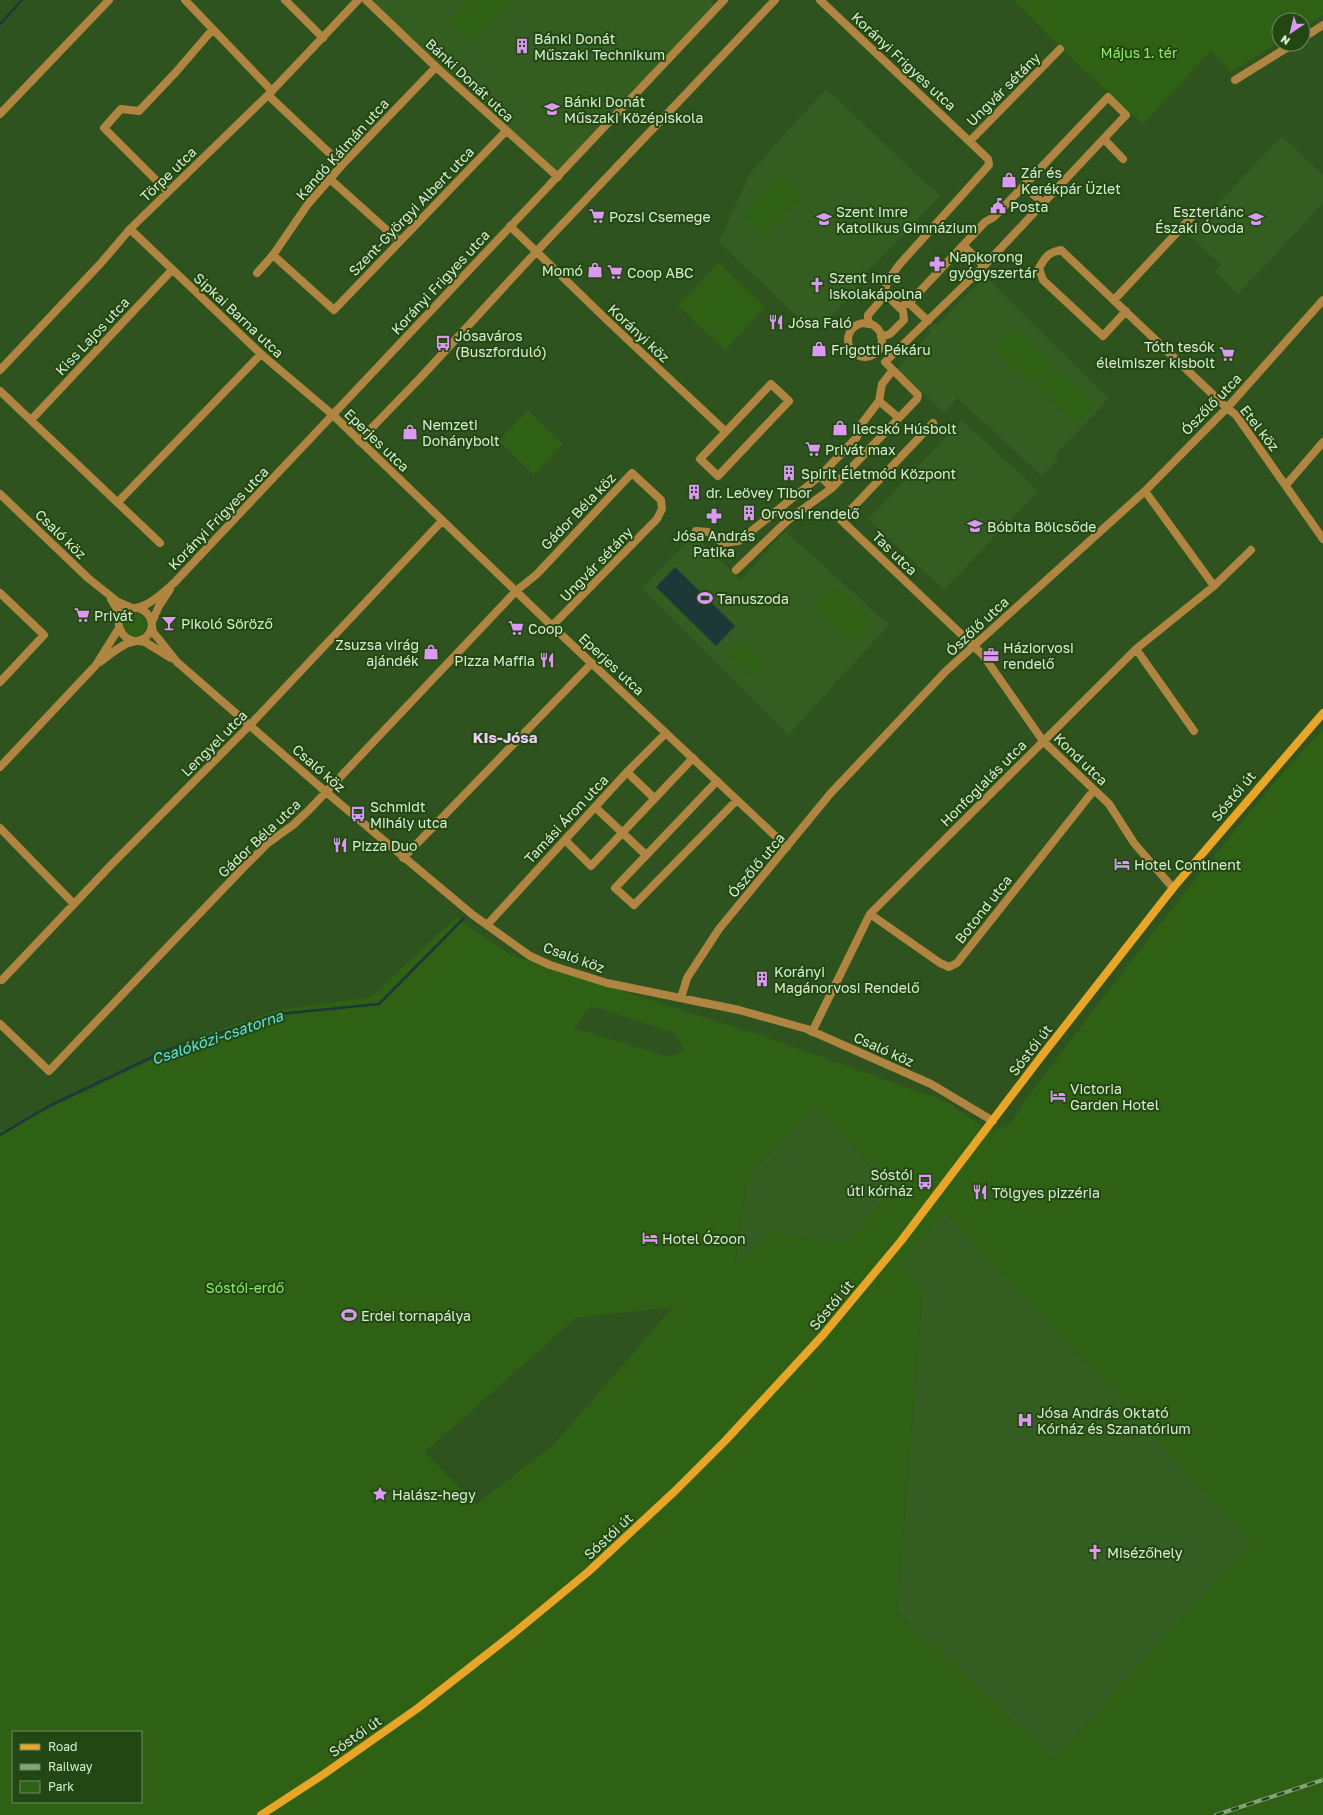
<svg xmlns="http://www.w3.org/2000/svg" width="1323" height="1815" font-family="'Golos Text',sans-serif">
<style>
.built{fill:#345d21}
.green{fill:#2f6115;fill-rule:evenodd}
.water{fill:#1e3839}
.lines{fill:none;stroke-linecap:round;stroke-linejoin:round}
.stream{stroke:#1e3839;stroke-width:2.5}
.pedestrian{stroke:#af8541;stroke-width:8}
.minor{stroke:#af8541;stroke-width:8}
.tertiary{stroke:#af8541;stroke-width:8}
.secondary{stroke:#e8a527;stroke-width:8}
.rail-casing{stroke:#85a279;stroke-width:4}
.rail{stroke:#234712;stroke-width:2.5;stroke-dasharray:8;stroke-linecap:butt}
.labels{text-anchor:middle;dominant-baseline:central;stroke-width:4;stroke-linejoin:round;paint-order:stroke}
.poi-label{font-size:14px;fill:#d9eed1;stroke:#234712;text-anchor:start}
.park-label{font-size:14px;fill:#8eea65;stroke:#234712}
.street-label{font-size:14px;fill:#d9eed1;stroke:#234712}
.neighbourhood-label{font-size:15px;font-weight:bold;fill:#eed2f8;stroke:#234712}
.water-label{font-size:15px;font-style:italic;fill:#5ee1e4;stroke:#234712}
</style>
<rect width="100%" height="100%" fill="#2e531e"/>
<path class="built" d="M 366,0 L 710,0 L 717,7 L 558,177 Z
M 826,89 L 940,196 L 861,278 L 865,281 L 821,327 L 811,329 L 719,242 L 750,173 Z
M 1281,136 L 1323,175 L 1323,203 L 1238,294 L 1215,272 L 1221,265 L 1189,235 Z
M 985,276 L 1109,398 L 1056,455 L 1059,459 L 1042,476 L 957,398 L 944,413 L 897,369 L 931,332 L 928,329 L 934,323 L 938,325 Z
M 962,420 L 1038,491 L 944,590 L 868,519 Z
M 785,531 L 889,625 L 788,735 L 642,589 L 694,535 L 741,580 Z
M 814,1106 L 893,1191 L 843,1244 L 770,1232 L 734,1270 L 747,1178 Z
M 945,1212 L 1253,1542 L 1052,1759 L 897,1610 L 922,1298 L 903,1262 Z"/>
<path class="green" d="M 468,0 L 510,0 L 512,2 L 473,44 L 448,21 Z
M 1014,0 L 1323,0 L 1323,15 L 1303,28 L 1303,20 L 1279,20 L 1279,42 L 1231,72 L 1211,51 L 1143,124 L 1070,57 Z
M 782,173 L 804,194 L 765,235 L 743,214 Z
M 719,263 L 765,307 L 725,350 L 678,305 Z
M 1015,330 L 1053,366 L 1034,386 L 995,350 Z
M 1057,368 L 1096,405 L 1077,426 L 1037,389 Z
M 528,410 L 563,444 L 534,475 L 498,441 Z
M 834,586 L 873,622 L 854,642 L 815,606 Z
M124 625a11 11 0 1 1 22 0a11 11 0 1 1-22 0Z
M 739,640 L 765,664 L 751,678 L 726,654 Z
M 1323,730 L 1323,1815 L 0,1815 L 0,1132 L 208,1033 L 279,1010 L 371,997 L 456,917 L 510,955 L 766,1037 L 945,1101 L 986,1129 L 992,1131 L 1010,1124 L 1025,1101 C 1089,1016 1153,931 1220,849 C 1253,808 1286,767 1323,730 ZM 591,1006 L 675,1033 L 685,1052 L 666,1056 L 574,1028 ZM 814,1106 L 893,1191 L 843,1244 L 770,1232 L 734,1269 L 747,1178 ZM 945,1212 L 1252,1542 L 1052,1759 L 897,1610 L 922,1297 L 903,1262 ZM 673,1307 L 555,1443 L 476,1505 L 425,1452 L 576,1318 ZM 13,1732 L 141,1732 L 141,1802 L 13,1802 Z"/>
<path class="water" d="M 675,567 L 735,626 L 716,646 L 656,587 Z"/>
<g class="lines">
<path class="stream" d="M 0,24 L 22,0
M 0,1135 L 49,1106 L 167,1050 L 279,1014 L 379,1004 L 464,918"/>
<path class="pedestrian" d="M 1104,139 L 1123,159
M 1024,186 L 1044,204
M 963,245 L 984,266
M 909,303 L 928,321
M 879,401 L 899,418
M 820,476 L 832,488
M 696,531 L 708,532 L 723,543 L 739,541 L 820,476 L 857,437 L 860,426 L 879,401 L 882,384 L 893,370
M 736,570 L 788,520 L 832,488 L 917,399 L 918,395 L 885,362 L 984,266 L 1126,115 L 1108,97 L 994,217 L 985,222 L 909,303 L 899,307
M 627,772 L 654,798
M 595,807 L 646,855
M 565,840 L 591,866 L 693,758
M 634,905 L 615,888 L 717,781"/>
<path class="minor" d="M 185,0 L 272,91
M 285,0 L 323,38
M 366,0 L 436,67 L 558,177
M 820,0 L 988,159 L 989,165 L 899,265 C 881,290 880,290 903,311 L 904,320 L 890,334 L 881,337
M 1303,38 L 1323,25
M 1235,80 L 1293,44
M 268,95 L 342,165
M 0,114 L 109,0
M 970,141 L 1060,49
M 331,180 L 399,241
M 168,192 L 104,128 L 121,109 L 139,111 L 176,72 L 213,29
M 510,226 L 609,322 L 725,431
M 130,229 L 261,354 L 333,415 L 552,626 L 787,847
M 273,255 L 334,310 L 506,131
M 257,273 L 273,255 L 308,204 L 342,165 L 436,67
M 1114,300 L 1198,210
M 1126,311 L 1103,336 L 1043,280 L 1039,268 C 1046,256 1048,253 1061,250 L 1227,408 L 1236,415 L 1323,539
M848 340a17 17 0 1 1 34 0a17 17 0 1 1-34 0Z
M 868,324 L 868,315 L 886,294
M 0,370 L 101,263 L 130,229 L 268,95 L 358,0
M 771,384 L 789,401 L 718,476 L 700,459 Z
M 0,391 L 160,543
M 31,420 L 172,270
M 933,423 L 841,520 L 983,655 L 1043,741 L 1109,804 L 1134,843 L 1173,888
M 359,441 L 422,376 L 536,252 L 775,0
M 1286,485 L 1323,442
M 0,494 L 88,578 L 118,602 L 132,608
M 118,502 L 261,354
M 1214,586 L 1251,550
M 0,593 L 44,635 L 0,682
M 111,599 L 118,611 L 120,618
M 152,627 L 153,632 L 177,662 L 326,792 L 473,915 L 530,956 L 550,965 L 607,983 L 739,1010 L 807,1029 L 931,1084 L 993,1121
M 139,641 L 145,642 L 171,658
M 1136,649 L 1194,731
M 0,828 L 74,904
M 403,858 L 592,663
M 634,905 L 737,800
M 870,914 L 940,963 L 949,967 L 957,963 L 1094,790
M 487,925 L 627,772 L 666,733
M 2,980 L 111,865 L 250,725 L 442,521
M 681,998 L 687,978 L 719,929 L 830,794 L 946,671 L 1145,491 L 1227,408 L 1323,300
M 0,1024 L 49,1071 L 244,867 L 268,843 L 293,825 L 309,810 L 516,591 L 537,574 L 632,473 L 661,500 L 662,509 L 657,519 L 552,626
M 812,1032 L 870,914 L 1136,649 L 1214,586 L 1145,491"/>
<path class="tertiary" d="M 152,622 L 159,606 L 170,589
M 134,641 C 121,638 113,622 124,612 C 130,607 138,609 145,605 C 156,600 166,590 175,582 L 724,0
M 100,662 C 108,656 117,648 126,644 C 132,641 140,642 146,637 C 157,627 151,612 138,608
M 0,767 L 96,665 L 119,628"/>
<path class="secondary" d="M 261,1815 L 324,1774 L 418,1708 L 514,1633 L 588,1572 L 676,1490 L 726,1440 L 823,1335 L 901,1241 L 1040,1058 L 1173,888 L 1323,713"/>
<defs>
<path id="rail" d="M 1216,1815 L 1323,1780"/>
</defs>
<use href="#rail" class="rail-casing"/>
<use href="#rail" class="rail"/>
</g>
<defs>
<symbol id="building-bare" viewBox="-9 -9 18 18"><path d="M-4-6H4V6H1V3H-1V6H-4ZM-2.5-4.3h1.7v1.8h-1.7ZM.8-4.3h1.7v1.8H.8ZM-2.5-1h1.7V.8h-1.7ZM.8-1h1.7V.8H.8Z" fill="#dc99f4" stroke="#234712" stroke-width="2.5" paint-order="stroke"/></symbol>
<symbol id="school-bare" viewBox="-9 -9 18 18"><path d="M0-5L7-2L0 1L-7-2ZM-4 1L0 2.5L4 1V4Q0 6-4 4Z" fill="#dc99f4" stroke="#234712" stroke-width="2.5" paint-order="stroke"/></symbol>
<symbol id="shop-bare" viewBox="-9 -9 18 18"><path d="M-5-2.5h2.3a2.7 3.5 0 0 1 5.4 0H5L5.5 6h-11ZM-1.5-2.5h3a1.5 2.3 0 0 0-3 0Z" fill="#dc99f4" stroke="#234712" stroke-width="2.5" paint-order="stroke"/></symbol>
<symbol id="civic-bare" viewBox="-9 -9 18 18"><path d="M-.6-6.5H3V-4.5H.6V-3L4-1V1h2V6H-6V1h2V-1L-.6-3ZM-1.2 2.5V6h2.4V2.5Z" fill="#dc99f4" stroke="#234712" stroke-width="2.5" paint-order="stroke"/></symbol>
<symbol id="supermarket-bare" viewBox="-9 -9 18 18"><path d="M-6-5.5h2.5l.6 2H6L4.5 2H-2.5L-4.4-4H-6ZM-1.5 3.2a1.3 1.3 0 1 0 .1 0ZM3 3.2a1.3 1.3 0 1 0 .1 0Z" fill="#dc99f4" stroke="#234712" stroke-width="2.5" paint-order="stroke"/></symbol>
<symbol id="pharmacy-bare" viewBox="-9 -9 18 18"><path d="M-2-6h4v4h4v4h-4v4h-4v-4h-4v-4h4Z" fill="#dc99f4" stroke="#234712" stroke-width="2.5" paint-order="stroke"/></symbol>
<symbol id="church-bare" viewBox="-9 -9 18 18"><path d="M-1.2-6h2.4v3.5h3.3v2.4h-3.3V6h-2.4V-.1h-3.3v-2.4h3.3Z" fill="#dc99f4" stroke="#234712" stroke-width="2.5" paint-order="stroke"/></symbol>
<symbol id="restaurant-bare" viewBox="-9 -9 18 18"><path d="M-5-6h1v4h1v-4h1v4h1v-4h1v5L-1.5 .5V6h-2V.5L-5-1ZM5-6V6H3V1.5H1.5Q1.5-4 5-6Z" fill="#dc99f4" stroke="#234712" stroke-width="2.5" paint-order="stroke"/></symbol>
<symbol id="bus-bare" viewBox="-9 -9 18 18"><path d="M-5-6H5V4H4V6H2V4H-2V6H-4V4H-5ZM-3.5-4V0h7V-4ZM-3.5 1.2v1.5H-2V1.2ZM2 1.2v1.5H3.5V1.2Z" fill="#dc99f4" stroke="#234712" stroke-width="2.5" paint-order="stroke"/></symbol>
<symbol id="stadium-bare" viewBox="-9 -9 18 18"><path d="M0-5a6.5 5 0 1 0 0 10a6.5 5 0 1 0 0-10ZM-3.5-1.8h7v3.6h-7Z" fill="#dc99f4" stroke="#234712" stroke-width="2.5" paint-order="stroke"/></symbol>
<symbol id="bar-bare" viewBox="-9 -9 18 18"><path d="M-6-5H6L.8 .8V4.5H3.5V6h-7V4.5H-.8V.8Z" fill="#dc99f4" stroke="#234712" stroke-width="2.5" paint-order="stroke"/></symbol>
<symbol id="office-bare" viewBox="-9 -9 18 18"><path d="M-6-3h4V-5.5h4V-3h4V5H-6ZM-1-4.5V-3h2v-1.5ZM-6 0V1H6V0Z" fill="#dc99f4" stroke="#234712" stroke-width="2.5" paint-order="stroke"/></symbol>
<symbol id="hotel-bare" viewBox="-9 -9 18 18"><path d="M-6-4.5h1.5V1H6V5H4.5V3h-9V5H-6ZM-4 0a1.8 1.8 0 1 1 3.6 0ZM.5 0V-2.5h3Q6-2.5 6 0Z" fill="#dc99f4" stroke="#234712" stroke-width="2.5" paint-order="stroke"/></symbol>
<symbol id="hospital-bare" viewBox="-9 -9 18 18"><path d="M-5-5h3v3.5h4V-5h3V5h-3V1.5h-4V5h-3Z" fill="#dc99f4" stroke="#234712" stroke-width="2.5" paint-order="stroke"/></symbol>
<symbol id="sight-bare" viewBox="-9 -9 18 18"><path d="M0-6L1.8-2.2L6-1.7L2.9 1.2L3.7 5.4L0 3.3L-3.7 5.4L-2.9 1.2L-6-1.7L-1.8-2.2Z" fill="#dc99f4" stroke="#234712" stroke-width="2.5" paint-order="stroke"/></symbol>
</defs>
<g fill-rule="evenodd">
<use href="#building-bare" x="511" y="35" width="22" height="22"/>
<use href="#school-bare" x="541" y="98" width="22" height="22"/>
<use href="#shop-bare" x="998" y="169" width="22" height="22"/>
<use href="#civic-bare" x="987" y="195" width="22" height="22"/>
<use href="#supermarket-bare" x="586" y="205" width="22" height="22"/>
<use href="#school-bare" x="813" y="208" width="22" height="22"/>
<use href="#school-bare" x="1245" y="208" width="22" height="22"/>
<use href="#pharmacy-bare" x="926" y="253" width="22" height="22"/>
<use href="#shop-bare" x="584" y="259" width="22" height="22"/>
<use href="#supermarket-bare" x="604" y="261" width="22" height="22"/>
<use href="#church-bare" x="806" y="274" width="22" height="22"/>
<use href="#restaurant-bare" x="765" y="311" width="22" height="22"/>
<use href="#bus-bare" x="432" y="332" width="22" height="22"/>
<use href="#shop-bare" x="808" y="338" width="22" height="22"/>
<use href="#supermarket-bare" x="1216" y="343" width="22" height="22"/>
<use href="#shop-bare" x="829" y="417" width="22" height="22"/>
<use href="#shop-bare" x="399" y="421" width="22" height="22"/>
<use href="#supermarket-bare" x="802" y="438" width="22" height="22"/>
<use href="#building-bare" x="778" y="462" width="22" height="22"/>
<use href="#building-bare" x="683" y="481" width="22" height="22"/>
<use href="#building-bare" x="738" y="502" width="22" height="22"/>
<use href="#pharmacy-bare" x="703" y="505" width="22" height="22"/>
<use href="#school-bare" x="964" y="515" width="22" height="22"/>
<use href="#stadium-bare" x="694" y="587" width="22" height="22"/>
<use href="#supermarket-bare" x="71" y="604" width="22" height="22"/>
<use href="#bar-bare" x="158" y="612" width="22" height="22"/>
<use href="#supermarket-bare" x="505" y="617" width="22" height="22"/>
<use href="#shop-bare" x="420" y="641" width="22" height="22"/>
<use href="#office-bare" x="980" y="644" width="22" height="22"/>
<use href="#restaurant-bare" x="536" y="649" width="22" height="22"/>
<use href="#bus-bare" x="347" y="803" width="22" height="22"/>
<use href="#restaurant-bare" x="329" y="834" width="22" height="22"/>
<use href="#hotel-bare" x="1111" y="853" width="22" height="22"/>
<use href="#building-bare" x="751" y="968" width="22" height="22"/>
<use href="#hotel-bare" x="1047" y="1085" width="22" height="22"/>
<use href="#bus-bare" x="914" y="1171" width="22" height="22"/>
<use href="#restaurant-bare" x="969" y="1181" width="22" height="22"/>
<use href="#hotel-bare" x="639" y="1227" width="22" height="22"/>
<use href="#stadium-bare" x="338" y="1304" width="22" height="22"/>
<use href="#hospital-bare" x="1014" y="1409" width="22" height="22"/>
<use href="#sight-bare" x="369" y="1483" width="22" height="22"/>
<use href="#church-bare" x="1084" y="1541" width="22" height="22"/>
</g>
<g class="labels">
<g class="poi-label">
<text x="534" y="38">Bánki Donát<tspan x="534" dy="16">Műszaki Technikum</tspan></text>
<text x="564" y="101">Bánki Donát<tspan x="564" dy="16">Műszaki Középiskola</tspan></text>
<text x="1021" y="172">Zár és<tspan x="1021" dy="16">Kerékpár Üzlet</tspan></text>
<text x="1010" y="206">Posta</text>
<text x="836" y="211">Szent Imre<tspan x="836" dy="16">Katolikus Gimnázium</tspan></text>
<text x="1244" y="211" text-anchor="end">Eszterlánc<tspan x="1244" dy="16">Északi Óvoda</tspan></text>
<text x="609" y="216">Pozsi Csemege</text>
<text x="949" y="256">Napkorong<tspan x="949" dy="16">gyógyszertár</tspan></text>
<text x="583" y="270" text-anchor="end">Momó</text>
<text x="627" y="272">Coop ABC</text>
<text x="829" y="277">Szent Imre<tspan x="829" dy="16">iskolakápolna</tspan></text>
<text x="788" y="322">Jósa Faló</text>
<text x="455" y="335">Jósaváros<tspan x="455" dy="16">(Buszforduló)</tspan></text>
<text x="1215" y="346" text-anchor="end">Tóth tesók<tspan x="1215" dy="16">élelmiszer kisbolt</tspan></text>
<text x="831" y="349">Frigotti Pékáru</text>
<text x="422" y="424">Nemzeti<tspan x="422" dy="16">Dohánybolt</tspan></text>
<text x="852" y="428">Ilecskó Húsbolt</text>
<text x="825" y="449">Privát max</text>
<text x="801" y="473">Spirit Életmód Központ</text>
<text x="706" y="492">dr. Leövey Tibor</text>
<text x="761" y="513">Orvosi rendelő</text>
<text x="987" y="526">Bóbita Bölcsőde</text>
<text x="714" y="535" text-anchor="middle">Jósa András<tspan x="714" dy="16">Patika</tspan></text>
<text x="717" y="598">Tanuszoda</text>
<text x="94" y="615">Privát</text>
<text x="181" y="623">Pikoló Söröző</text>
<text x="528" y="628">Coop</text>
<text x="419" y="644" text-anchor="end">Zsuzsa virág<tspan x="419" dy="16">ajándék</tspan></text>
<text x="1003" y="647">Háziorvosi<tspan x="1003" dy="16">rendelő</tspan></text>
<text x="535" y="660" text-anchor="end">Pizza Maffia</text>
<text x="370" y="806">Schmidt<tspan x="370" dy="16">Mihály utca</tspan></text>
<text x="352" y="845">Pizza Duo</text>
<text x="1134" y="864">Hotel Continent</text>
<text x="774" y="971">Korányi<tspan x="774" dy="16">Magánorvosi Rendelő</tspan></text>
<text x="1070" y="1088">Victoria<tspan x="1070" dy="16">Garden Hotel</tspan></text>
<text x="913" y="1174" text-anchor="end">Sóstói<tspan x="913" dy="16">úti kórház</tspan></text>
<text x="992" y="1192">Tölgyes pizzéria</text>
<text x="662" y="1238">Hotel Ózoon</text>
<text x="361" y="1315">Erdei tornapálya</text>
<text x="1037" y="1412">Jósa András Oktató<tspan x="1037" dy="16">Kórház és Szanatórium</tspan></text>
<text x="392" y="1494">Halász-hegy</text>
<text x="1107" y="1552">Misézőhely</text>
</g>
<g class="park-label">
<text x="1139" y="52">Május 1. tér</text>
<text x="245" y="1287">Sóstói-erdő</text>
</g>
<g class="street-label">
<text transform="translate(904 61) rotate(43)">Korányi Frigyes utca</text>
<text transform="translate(470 80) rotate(43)">Bánki Donát utca</text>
<text transform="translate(1003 89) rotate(-45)">Ungvár sétány</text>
<text transform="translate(342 149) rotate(-48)">Kandó Kálmán utca</text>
<text transform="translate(168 174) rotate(-44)">Törpe utca</text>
<text transform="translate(411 211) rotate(-46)">Szent-Györgyi Albert utca</text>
<text transform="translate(440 282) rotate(-47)">Korányi Frigyes utca</text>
<text transform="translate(239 315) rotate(43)">Sipkai Barna utca</text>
<text transform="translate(639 333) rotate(43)">Korányi köz</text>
<text transform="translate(92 336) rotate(-47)">Kiss Lajos utca</text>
<text transform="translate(1211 404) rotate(-46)">Ószőlő utca</text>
<text transform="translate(1260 428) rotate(52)">Etel köz</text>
<text transform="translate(377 440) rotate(44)">Eperjes utca</text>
<text transform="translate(578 511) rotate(-46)">Gádor Béla köz</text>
<text transform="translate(218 518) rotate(-46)">Korányi Frigyes utca</text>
<text transform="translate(61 534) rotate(44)">Csaló köz</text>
<text transform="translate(895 553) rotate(44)">Tas utca</text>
<text transform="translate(596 564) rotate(-46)">Ungvár sétány</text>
<text transform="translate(977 626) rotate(-43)">Ószőlő utca</text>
<text transform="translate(612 664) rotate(43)">Eperjes utca</text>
<text transform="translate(214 743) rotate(-45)">Lengyel utca</text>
<text transform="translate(1081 759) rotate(44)">Kond utca</text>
<text transform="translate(319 768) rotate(41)">Csaló köz</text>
<text transform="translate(983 783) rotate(-45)">Honfoglalás utca</text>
<text transform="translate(1233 796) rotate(-50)">Sóstói út</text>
<text transform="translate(566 819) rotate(-47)">Tamási Áron utca</text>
<text transform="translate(259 838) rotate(-43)">Gádor Béla utca</text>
<text transform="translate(756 865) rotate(-50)">Ószőlő utca</text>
<text transform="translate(983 909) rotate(-52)">Botond utca</text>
<text transform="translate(574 957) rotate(20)">Csaló köz</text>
<text transform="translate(884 1049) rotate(24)">Csaló köz</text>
<text transform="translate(1030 1050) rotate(-52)">Sóstói út</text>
<text transform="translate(831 1305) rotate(-50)">Sóstói út</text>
<text transform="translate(608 1536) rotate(-43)">Sóstói út</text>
<text transform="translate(355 1736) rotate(-35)">Sóstói út</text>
</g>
<g class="neighbourhood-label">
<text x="505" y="737">KIs-Jósa</text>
</g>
<g class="water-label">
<text transform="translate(217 1037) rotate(-19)">Csalóközi-csatorna</text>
</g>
</g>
<rect x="12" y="1731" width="130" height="72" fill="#234712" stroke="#6c8a5e"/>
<rect x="20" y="1744" width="20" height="6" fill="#e8a527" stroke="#6c8a5e"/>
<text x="48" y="1751" font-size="12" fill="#d9eed1">Road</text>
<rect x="20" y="1764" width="20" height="6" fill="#85a279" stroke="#6c8a5e"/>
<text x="48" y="1771" font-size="12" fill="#d9eed1">Railway</text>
<rect x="20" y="1781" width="20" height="12" fill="#2f6115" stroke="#6c8a5e"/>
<text x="48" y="1791" font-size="12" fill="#d9eed1">Park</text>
<g transform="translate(1291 32) rotate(215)"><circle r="19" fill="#234712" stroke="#6c8a5e"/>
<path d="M0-3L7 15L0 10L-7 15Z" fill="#dc99f4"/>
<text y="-6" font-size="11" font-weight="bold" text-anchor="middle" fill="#d9eed1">N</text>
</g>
</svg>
